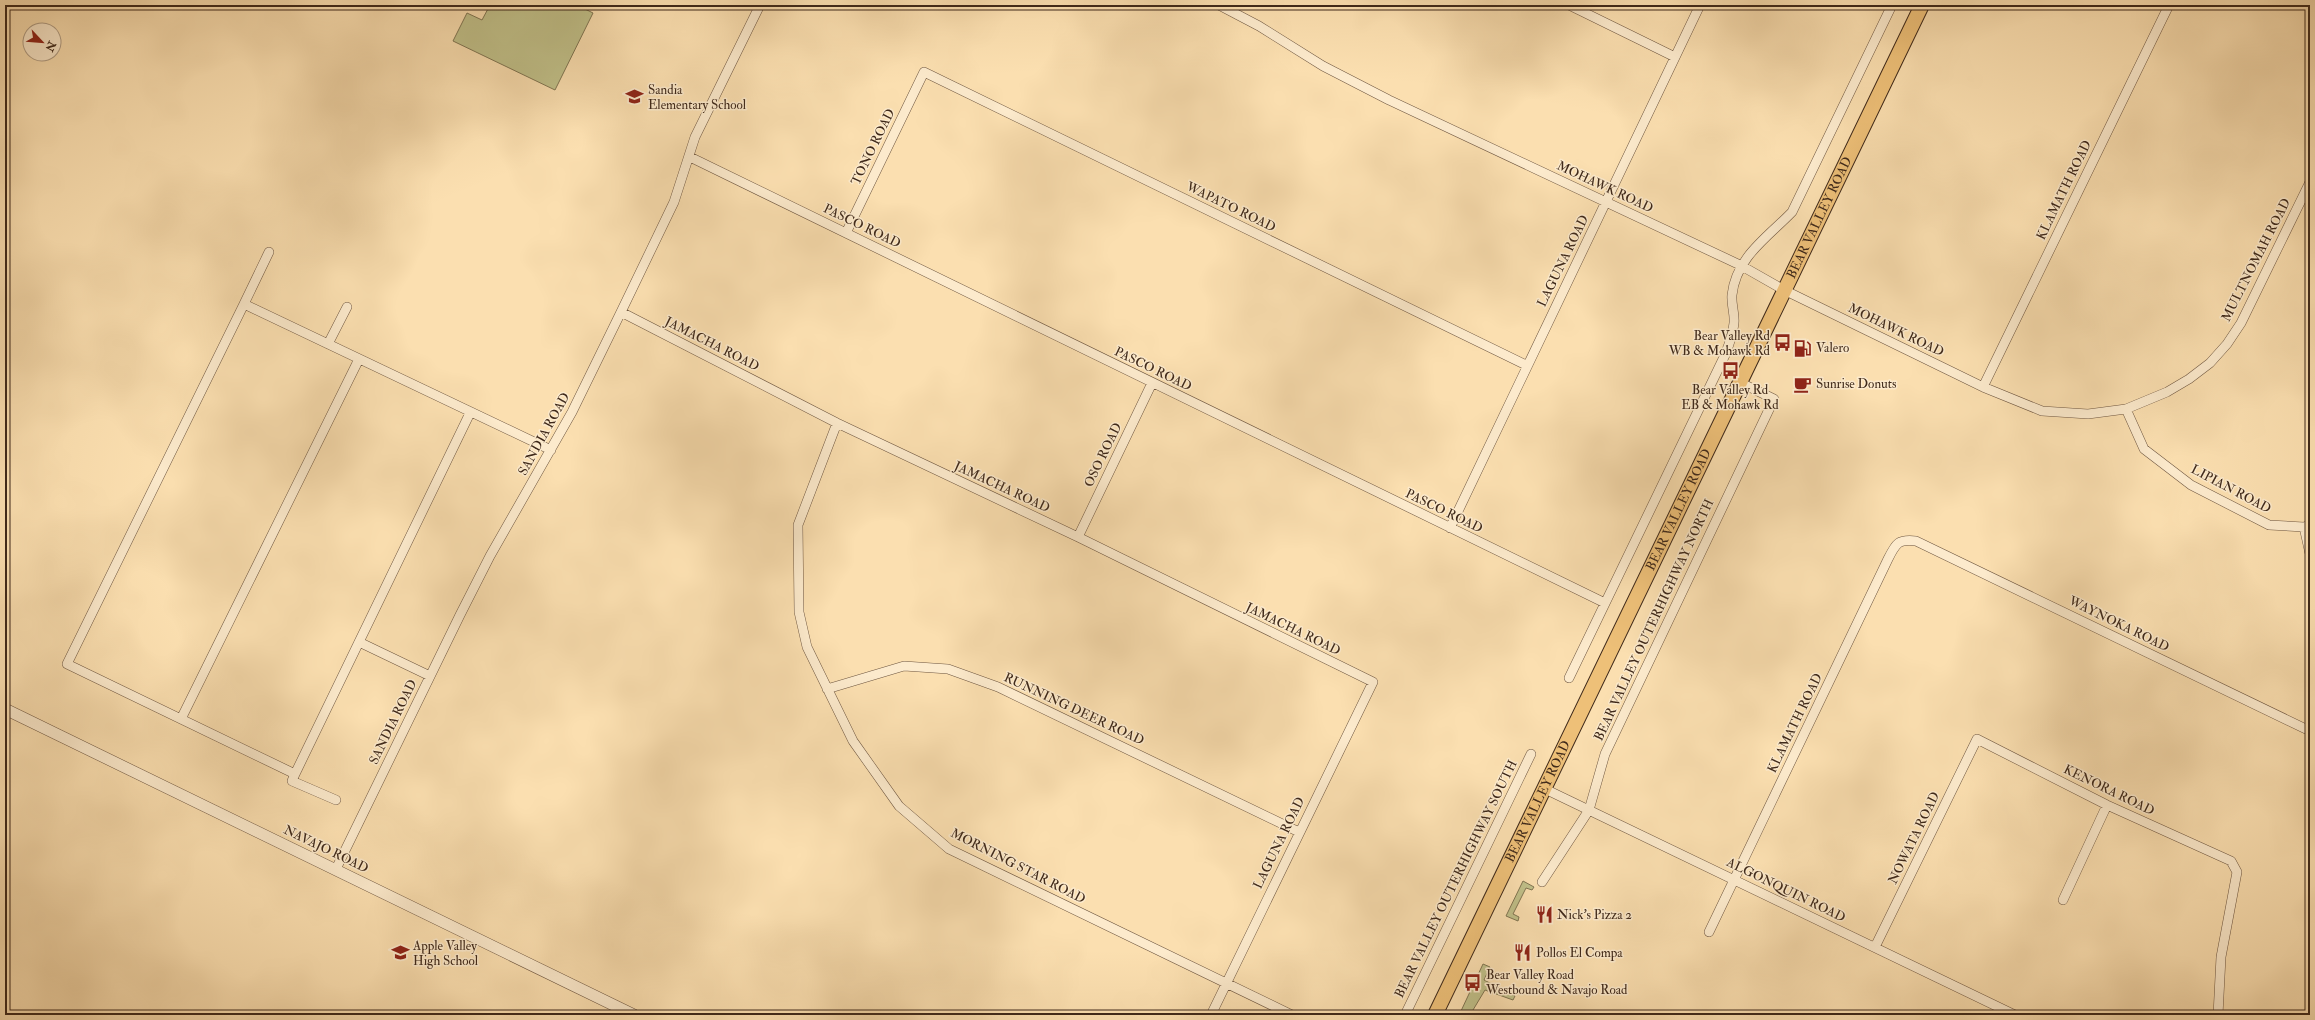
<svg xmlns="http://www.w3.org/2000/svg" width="2315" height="1020" font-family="'IM FELL Double Pica',serif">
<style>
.green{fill:#c1c18a;stroke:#807552}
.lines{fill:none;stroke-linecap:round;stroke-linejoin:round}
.minor-casing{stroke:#6e5640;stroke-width:10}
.tertiary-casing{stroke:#6e5640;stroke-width:12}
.primary-casing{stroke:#3f291a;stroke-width:16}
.minor{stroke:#fceacc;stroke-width:9}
.tertiary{stroke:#fceacc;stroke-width:11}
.primary{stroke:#eec078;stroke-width:14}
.labels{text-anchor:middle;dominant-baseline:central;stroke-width:3;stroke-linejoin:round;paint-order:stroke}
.poi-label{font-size:13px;fill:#3f291a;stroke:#fceacc;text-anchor:start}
.street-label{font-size:13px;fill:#3f291a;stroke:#fceacc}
</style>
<rect width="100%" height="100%" fill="#fbdfb0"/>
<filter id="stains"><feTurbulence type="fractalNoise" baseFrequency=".005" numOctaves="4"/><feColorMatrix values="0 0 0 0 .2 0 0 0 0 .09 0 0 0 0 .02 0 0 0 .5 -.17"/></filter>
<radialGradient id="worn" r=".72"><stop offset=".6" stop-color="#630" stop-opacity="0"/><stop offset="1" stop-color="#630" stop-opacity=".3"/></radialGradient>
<path class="green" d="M 490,5 L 577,5 L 593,13 L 555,90 L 453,41 L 467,13 L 482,20 Z
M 1523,881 L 1534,887 L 1532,890 L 1526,888 L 1513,914 L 1519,917 L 1518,921 L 1506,916 Z
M 1483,964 L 1490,967 L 1484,980 L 1515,996 L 1513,1000 L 1485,990 L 1470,1015 L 1461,1011 Z"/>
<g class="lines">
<defs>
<path id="minor" d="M 1219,5 L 1259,26 L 1323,66 L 1389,100 L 1740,265 L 1784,290 L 1983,387 L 2042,411 L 2088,414 L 2126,409 L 2167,392 L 2189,379 L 2210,363 L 2227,344 L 2241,323 L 2310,182
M 1569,5 L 1675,57
M 690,157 L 1605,603
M 846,233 L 924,72 L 1526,365
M 244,304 L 269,252
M 621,312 L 837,423 L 1078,537 L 1373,682 L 1211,1015
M 328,344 L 347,307
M 1983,387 L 2169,5
M 2126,409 L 2144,449 L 2191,485 L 2269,525 L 2304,527 L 2310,525
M 837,423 L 798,525 L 799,612 L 807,647 L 853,741 L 899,806 L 949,849 L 1292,1015
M 2304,527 L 2310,554
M 1450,528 L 1700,5
M 1078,537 L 1152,383
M 359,642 L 430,676
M 1569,678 L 1725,355 C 1729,345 1733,334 1734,323 C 1735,314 1731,304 1732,295 C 1736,257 1768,237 1792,212 L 1892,5
M 827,689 L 904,666 L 948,669 L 998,687 L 1299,832
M 181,719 L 359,359
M 295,774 L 470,413
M 1545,789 L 2015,1015
M 336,800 L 292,781 L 295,774 L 67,664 L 244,304 L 551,450
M 336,869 L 460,615 L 490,556 L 572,412 L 621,312 L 674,202 L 695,137 L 760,5
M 1542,882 L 1589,810 L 1605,754 L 1774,399 L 1741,383
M 2063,900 L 2107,805
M 1709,932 L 1888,559 C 1896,543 1898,539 1916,541 L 2310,731
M 1875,947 L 1977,739 L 2107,805 L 2231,861 L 2237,872 L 2221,957 L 2218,1015
M 1405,1015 L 1531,754"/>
<path id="tertiary" d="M 5,709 L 634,1015"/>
<g id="primary">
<path id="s1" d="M 1435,1015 L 1922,5"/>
</g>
</defs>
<use href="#minor" class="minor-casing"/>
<use href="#tertiary" class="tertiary-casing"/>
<use href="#primary" class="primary-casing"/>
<use href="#minor" class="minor"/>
<use href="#tertiary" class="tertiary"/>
<use href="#primary" class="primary"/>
</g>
<defs>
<symbol id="school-bare" viewBox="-9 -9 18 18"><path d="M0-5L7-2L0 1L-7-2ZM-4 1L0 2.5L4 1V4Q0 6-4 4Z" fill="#8f2418" stroke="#fceacc" stroke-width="2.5" paint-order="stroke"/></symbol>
<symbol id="bus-bare" viewBox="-9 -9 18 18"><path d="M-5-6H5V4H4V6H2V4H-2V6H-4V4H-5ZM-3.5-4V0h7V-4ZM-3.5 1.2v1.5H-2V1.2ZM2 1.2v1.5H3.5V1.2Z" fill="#8f2418" stroke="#fceacc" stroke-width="2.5" paint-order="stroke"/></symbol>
<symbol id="fuel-bare" viewBox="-9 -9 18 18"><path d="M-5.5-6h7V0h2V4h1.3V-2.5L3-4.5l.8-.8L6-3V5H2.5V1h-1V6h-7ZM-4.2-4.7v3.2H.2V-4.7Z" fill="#8f2418" stroke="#fceacc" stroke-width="2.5" paint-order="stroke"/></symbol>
<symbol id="cafe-bare" viewBox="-9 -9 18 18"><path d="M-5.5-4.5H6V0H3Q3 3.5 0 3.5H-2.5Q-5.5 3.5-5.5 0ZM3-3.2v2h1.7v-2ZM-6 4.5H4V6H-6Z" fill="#8f2418" stroke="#fceacc" stroke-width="2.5" paint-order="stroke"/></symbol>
<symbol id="restaurant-bare" viewBox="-9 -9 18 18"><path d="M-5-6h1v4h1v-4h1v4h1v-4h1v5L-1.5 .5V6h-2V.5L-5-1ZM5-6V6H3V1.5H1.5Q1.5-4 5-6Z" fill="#8f2418" stroke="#fceacc" stroke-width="2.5" paint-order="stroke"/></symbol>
</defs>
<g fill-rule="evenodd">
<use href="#school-bare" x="622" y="84" width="25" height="25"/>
<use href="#bus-bare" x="1770" y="330" width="25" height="25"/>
<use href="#fuel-bare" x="1790" y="336" width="25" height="25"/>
<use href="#bus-bare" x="1718" y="358" width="25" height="25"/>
<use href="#cafe-bare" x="1790" y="372" width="25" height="25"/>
<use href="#restaurant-bare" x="1532" y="902" width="25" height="25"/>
<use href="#school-bare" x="388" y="940" width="25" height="25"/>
<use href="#restaurant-bare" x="1510" y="940" width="25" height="25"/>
<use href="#bus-bare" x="1460" y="970" width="25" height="25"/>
</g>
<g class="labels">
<g class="poi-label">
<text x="648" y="90">Sandia<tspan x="648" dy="15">Elementary School</tspan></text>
<text x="1770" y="336" text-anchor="end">Bear Valley Rd<tspan x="1770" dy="15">WB &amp; Mohawk Rd</tspan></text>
<text x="1816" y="348">Valero</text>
<text x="1816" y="384">Sunrise Donuts</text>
<text x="1730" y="390" text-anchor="middle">Bear Valley Rd<tspan x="1730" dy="15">EB &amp; Mohawk Rd</tspan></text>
<text x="1557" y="915">Nick's Pizza 2</text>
<text x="413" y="946">Apple Valley<tspan x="413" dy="15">High School</tspan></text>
<text x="1536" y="953">Pollos El Compa</text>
<text x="1486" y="975">Bear Valley Road<tspan x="1486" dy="15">Westbound &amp; Navajo Road</tspan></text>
</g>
<g class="street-label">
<text transform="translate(873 147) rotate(-64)">TONO ROAD</text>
<text transform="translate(1605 187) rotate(25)">MOHAWK ROAD</text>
<text transform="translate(2064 190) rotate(-64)">KLAMATH ROAD</text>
<text transform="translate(1231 207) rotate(26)">WAPATO ROAD</text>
<text stroke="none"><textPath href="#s1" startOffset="885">BEAR VALLEY ROAD</textPath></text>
<text transform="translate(862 226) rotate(26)">PASCO ROAD</text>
<text transform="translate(2256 260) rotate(-63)">MULTNOMAH ROAD</text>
<text transform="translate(1563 261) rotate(-64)">LAGUNA ROAD</text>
<text transform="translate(1896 330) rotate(26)">MOHAWK ROAD</text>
<text transform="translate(712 344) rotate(27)">JAMACHA ROAD</text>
<text transform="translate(1153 369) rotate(26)">PASCO ROAD</text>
<text transform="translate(544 434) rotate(-61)">SANDIA ROAD</text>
<text transform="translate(1103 455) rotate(-64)">OSO ROAD</text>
<text transform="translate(1002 487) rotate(25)">JAMACHA ROAD</text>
<text transform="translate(2231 489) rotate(28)">LIPIAN ROAD</text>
<text stroke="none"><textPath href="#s1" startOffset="561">BEAR VALLEY ROAD</textPath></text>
<text transform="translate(1444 511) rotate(26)">PASCO ROAD</text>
<text transform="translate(1654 620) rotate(-65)">BEAR VALLEY OUTERHIGHWAY NORTH</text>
<text transform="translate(2119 624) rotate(26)">WAYNOKA ROAD</text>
<text transform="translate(1293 629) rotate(26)">JAMACHA ROAD</text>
<text transform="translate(1074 709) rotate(25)">RUNNING DEER ROAD</text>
<text transform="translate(393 722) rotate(-64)">SANDIA ROAD</text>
<text transform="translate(1795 723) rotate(-64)">KLAMATH ROAD</text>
<text transform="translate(2109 790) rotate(26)">KENORA ROAD</text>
<text stroke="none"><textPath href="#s1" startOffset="237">BEAR VALLEY ROAD</textPath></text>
<text transform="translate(1914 838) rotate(-64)">NOWATA ROAD</text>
<text transform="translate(1279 843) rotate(-64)">LAGUNA ROAD</text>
<text transform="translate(326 849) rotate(26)">NAVAJO ROAD</text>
<text transform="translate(1018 866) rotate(27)">MORNING STAR ROAD</text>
<text transform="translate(1456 879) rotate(-64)">BEAR VALLEY OUTERHIGHWAY SOUTH</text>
<text transform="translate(1786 890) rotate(26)">ALGONQUIN ROAD</text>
</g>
</g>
<rect width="2315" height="1020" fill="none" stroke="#fbdfb0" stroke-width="20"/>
<rect x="6" y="6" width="2303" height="1008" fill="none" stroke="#3f291a" stroke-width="2"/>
<rect x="10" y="10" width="2295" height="1000" fill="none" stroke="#3f291a"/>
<g transform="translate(42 42) rotate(116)"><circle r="19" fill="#fceacc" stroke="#b09d85"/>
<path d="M0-3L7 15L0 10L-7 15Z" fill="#8f2418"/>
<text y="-6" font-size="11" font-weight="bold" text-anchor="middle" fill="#3f291a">N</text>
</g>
<rect width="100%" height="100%" filter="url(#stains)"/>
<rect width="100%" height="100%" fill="url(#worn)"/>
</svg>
